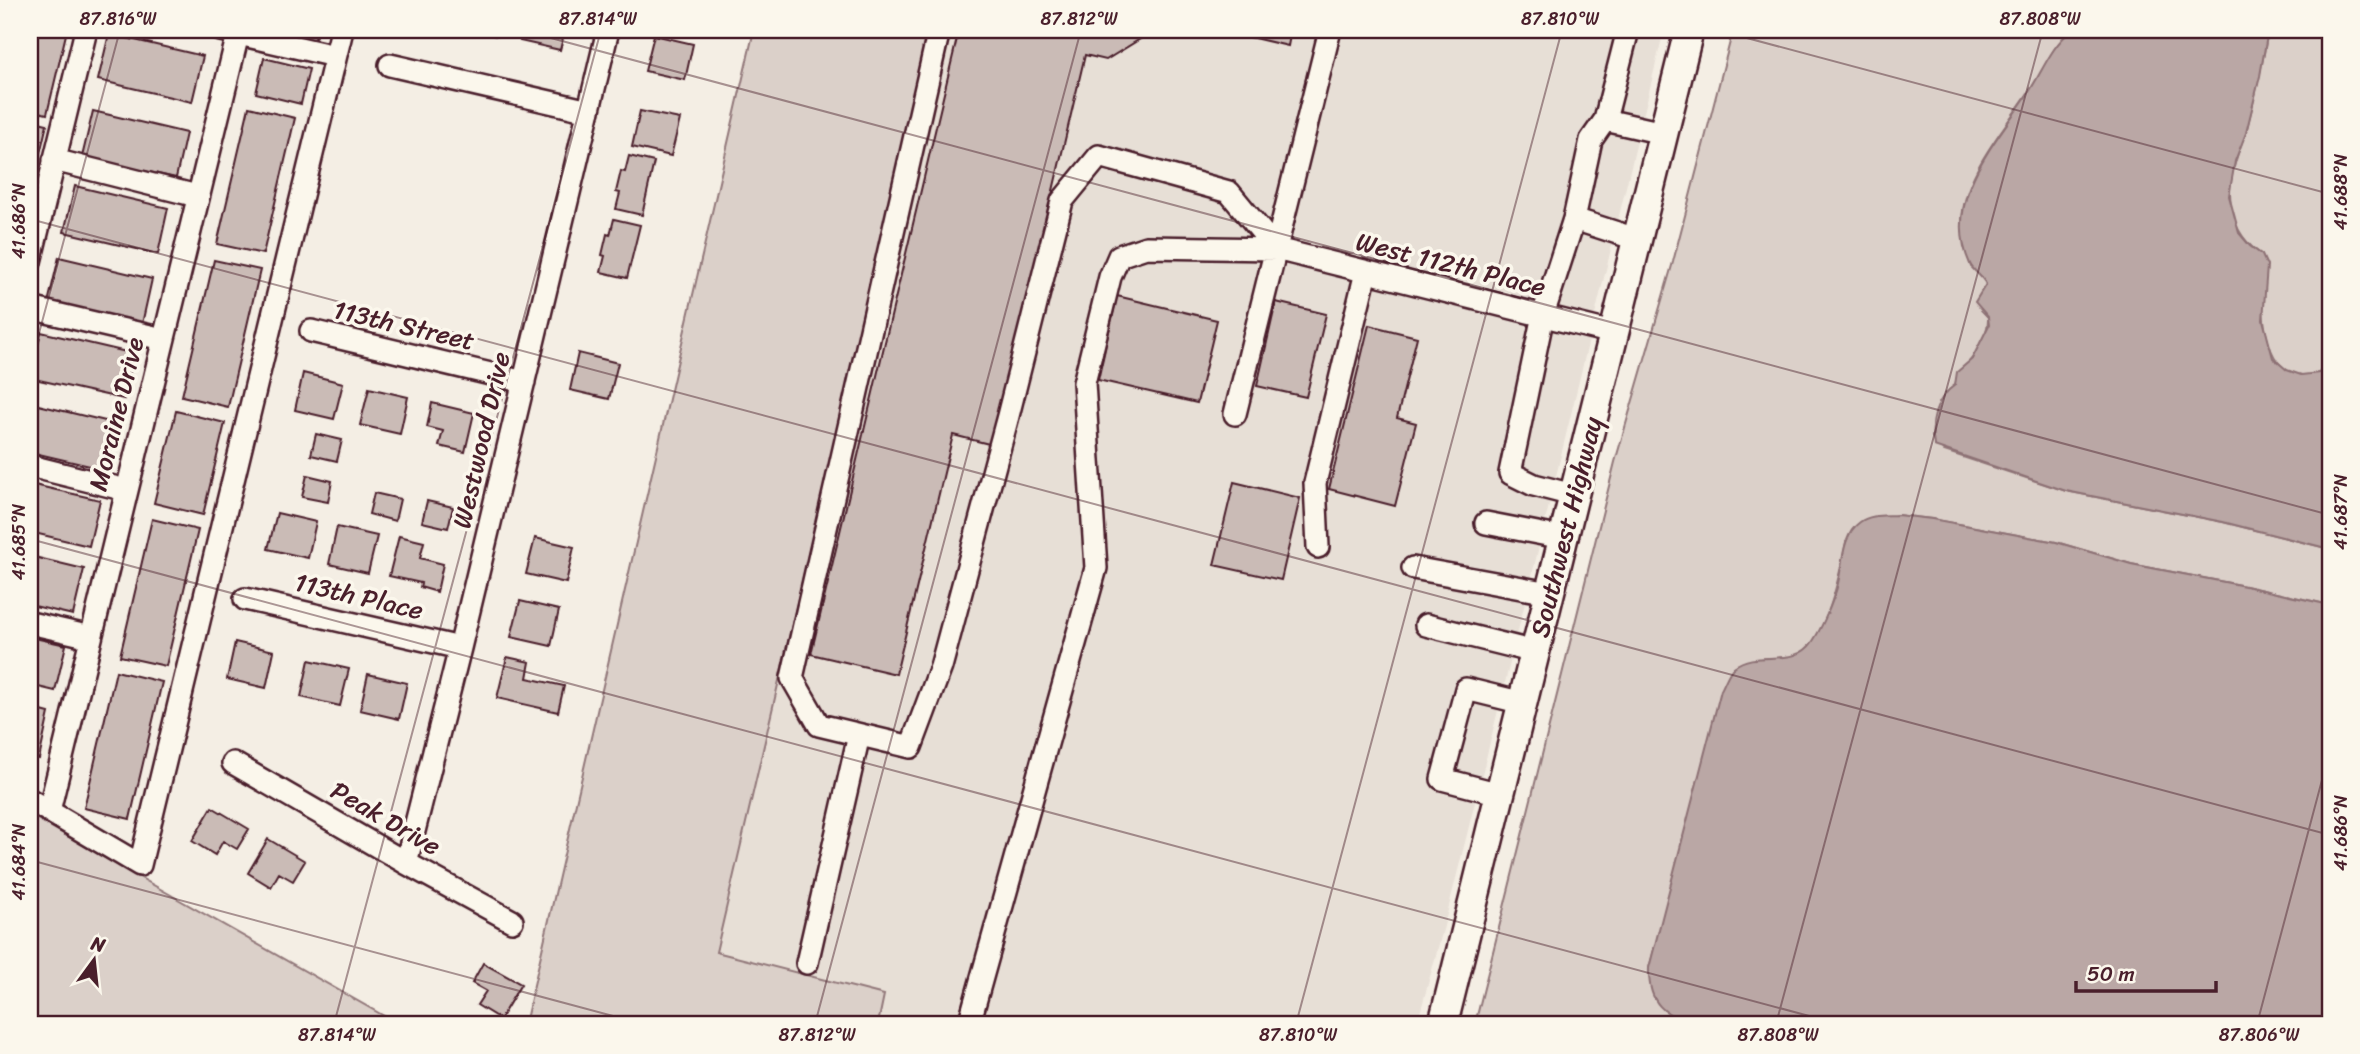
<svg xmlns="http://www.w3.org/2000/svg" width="2360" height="1054" font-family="Sriracha,sans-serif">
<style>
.built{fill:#e7dfd6}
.green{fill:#dbd0c9;stroke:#92787a;stroke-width:2}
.water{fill:#baa7a5;stroke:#8d7174;stroke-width:2}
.building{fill:#cabbb6;stroke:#4a1f2b;stroke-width:2}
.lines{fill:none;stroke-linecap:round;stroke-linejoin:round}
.minor-casing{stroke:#4a1f2b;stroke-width:26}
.major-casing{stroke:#4a1f2b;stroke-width:33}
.minor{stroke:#fbf7ec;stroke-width:21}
.major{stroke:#fbf7ec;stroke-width:28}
.ticks{fill:none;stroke:#4a1f2b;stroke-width:2;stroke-opacity:0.45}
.labels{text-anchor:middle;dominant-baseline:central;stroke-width:7;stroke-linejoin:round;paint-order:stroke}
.street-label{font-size:26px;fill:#4a1f2b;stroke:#fbf7ec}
.neatline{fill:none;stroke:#4a1f2b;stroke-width:2.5}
.ticks-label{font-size:18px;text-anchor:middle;fill:#4a1f2b}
</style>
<rect width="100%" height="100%" fill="#f4eee4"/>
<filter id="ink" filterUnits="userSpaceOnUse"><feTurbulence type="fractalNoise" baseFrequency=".0143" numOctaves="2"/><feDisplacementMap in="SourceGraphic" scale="14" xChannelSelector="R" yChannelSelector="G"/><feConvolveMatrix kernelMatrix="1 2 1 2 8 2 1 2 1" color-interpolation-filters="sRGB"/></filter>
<g filter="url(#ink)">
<path class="built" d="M 930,30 L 1664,30 L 1534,567 L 1444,926 L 1417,1024 L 878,1024 L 883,995 L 715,953 Z"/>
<path class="green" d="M 754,30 L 930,30 L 716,952 L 884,995 L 878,1024 L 525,1024 Z
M 1733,30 L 2072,30 C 2052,45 2046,67 2032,87 C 2007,126 1961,175 1962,225 C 1962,238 1968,254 1971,267 L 1981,274 L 1986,284 L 1983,292 L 1981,310 L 1988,317 C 1989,330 1980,347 1972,358 C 1964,371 1958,368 1955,385 C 1937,398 1934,415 1932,437 L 1944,451 L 2066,491 L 2223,522 L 2330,549 L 2330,605 L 2245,586 L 2131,564 L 2056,542 L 1932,519 L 1897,515 L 1846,542 C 1841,569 1826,644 1798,655 C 1788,659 1776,657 1766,658 C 1754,660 1744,663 1734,667 L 1649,968 L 1690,1023 L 1697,1024 L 1475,1024 L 1615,462 L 1673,262 Z
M 2268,30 L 2330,30 L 2330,365 L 2325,365 L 2319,373 C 2314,374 2307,376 2302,375 C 2255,372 2263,287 2262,255 C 2229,232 2224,196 2236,160 C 2239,148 2245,137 2248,124 C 2256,93 2263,62 2268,30 Z
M 30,815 L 398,1024 L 30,1024 Z"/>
<path class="water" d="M 2072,30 L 2268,30 L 2260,76 L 2246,133 L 2235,161 L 2229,196 L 2239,233 L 2250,246 L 2262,255 L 2267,266 L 2263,320 L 2273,358 L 2287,370 L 2301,375 L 2319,373 L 2325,365 L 2330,365 L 2330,549 L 2223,522 L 2066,491 L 1934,446 C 1930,422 1935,399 1955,385 L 1957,372 L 1972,359 L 1989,325 L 1988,317 L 1975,302 L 1986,284 C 1981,275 1973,271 1970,264 C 1941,201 1995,143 2027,95 C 2042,73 2050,47 2072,30 Z
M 1897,515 L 1932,519 L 2056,542 L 2131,564 L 2245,586 L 2330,605 L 2330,1024 L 1697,1024 C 1663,1016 1648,1003 1649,968 L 1721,690 C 1725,683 1728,672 1734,667 C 1758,648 1794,670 1813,641 C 1823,626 1830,608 1836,591 C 1843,570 1840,536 1860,522 C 1871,514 1885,516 1897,515 Z"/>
<path class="building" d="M 30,30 L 67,30 L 47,114 L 30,110 Z
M 290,30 L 317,30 L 316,36 Z
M 477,30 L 499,30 L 498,36 L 476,32 Z
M 523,30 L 565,30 L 560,50 L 520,41 Z
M 959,30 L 1149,30 L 1148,34 L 1106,60 L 1085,55 L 993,445 L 953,435 L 896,674 L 811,654 Z
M 1220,30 L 1291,30 L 1288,46 Z
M 109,34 L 203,56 L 192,102 L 98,80 Z
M 654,35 L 693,44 L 685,80 L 645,71 Z
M 264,58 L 309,69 L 301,104 L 256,93 Z
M 249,107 L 295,118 L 263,254 L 217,244 Z
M 93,111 L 186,133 L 176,178 L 82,157 Z
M 640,111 L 680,119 L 671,156 L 632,147 Z
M 30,120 L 47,124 L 30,196 Z
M 629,156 L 654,162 L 642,215 L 616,209 L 620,193 L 616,192 L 621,171 L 625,172 Z
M 75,186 L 168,208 L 158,254 L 64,232 Z
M 614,219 L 640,225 L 627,278 L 601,272 L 605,256 L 602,255 L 607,234 L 610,235 Z
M 59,257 L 152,279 L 142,324 L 48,303 Z
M 214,260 L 260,270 L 228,407 L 182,396 Z
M 1117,296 L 1217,320 L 1197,403 L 1098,380 Z
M 1276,302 L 1326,314 L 1306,397 L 1257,386 Z
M 1369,325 L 1417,337 L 1397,418 L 1416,423 L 1395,506 L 1329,489 Z
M 41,332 L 135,354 L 124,399 L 30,378 Z
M 578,353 L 618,363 L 609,399 L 570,390 Z
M 303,373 L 343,383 L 334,419 L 295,410 Z
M 369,388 L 408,397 L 400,434 L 360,425 Z
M 30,403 L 118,424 L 107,470 L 30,452 Z
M 432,403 L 474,413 L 465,452 L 439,446 L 443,431 L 427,427 Z
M 176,411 L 225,423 L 203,515 L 154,503 Z
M 316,434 L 342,440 L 337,461 L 311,455 Z
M 307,475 L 332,481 L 328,502 L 302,497 Z
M 1234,482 L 1300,498 L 1281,580 L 1214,565 Z
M 30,484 L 100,500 L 89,546 L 30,532 Z
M 374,493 L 400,499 L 395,521 L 369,514 Z
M 427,501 L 453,507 L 448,528 L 422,522 Z
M 277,513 L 316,522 L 308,558 L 268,549 Z
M 152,519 L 198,530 L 166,666 L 120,656 Z
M 337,527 L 377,536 L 368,573 L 329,564 Z
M 399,536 L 424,542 L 420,558 L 443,564 L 437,592 L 420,587 L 421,583 L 389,576 Z
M 535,538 L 574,547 L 566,583 L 526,574 Z
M 30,556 L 84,569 L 73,615 L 30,605 Z
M 520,601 L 559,610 L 551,646 L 511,637 Z
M 30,637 L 66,645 L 55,691 L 30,685 Z
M 235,642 L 274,651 L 266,688 L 227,679 Z
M 507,657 L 530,662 L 527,678 L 564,686 L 558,712 L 497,698 Z
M 309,660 L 349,669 L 340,706 L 301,697 Z
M 116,671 L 162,682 L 130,819 L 84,808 Z
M 368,674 L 407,683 L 399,719 L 360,710 Z
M 30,708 L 49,713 L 39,759 L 30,757 Z
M 212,807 L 249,829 L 237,849 L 223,841 L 215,855 L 192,841 Z
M 268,839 L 305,861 L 293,881 L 279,873 L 271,887 L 248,873 Z
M 483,963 L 521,984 L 500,1019 L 477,1005 L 486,991 L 472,983 Z"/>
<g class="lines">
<defs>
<path id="minor" d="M 221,30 L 335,56
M 939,30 L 792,678 L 819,725 L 911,747 L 941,667 L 1008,416 L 1062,201 L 1099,156 L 1229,192 L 1276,249
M 390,65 L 589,111
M 1605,120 L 1663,133
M 54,160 L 197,196
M 1574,219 L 1636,239
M 30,262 L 86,30
M 30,308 L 163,339
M 311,331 L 524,382
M 1235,414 L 1330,30
M 30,466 L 126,490
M 1573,495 L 1534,485 L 1510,473 L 1543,315 L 1574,219 L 1591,140 L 1605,120 L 1628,30
M 1486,523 L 1563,538
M 1318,547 L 1315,483 L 1366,272
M 1413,568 L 1549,593
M 245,599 L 460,648
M 30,623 L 91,637
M 1426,625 L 1535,652
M 233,763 L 406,863 L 512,921
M 1500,794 L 1442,779 L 1466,689 L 1523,703
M 30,800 L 140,865 L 342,30
M 49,811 L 239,30
M 406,863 L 460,648 L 608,30
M 807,963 L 859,735
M 969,1024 L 1096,568 L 1084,383 L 1110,277 L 1119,256 L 1146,247 L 1276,249 L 1613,333"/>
<path id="major" d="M 1443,1024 L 1689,30"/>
</defs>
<use href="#minor" class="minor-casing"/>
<use href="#major" class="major-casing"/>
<use href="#minor" class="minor"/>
<use href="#major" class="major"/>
</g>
</g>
<path class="ticks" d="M 521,30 L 2330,515M 1717,30 L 2330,194M 30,219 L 2330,835M 30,367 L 120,30M 30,539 L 1839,1024M 30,860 L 643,1024M 334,1024 L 601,30M 815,1024 L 1081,30M 1296,1024 L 1562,30M 1776,1024 L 2043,30M 2257,1024 L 2330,750"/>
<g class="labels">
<g class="street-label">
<text transform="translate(1451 264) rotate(14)">West 112th Place</text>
<text transform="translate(404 325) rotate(13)">113th Street</text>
<text transform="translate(116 414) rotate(-76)">Moraine Drive</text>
<text transform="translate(481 440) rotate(-77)">Westwood Drive</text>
<text transform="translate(1566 527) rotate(-76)">Southwest Highway</text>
<text transform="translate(359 596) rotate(13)">113th Place</text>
<text transform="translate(386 818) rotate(30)">Peak Drive</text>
</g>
</g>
<rect width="2360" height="1054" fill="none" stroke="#fbf7ec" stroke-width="77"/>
<g transform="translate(94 960) rotate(15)" stroke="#fbf7ec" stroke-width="5" paint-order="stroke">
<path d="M0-5L12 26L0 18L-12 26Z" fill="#4a1f2b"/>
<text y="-10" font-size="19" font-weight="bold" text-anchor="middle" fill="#4a1f2b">N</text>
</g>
<path d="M2076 981v10h140v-10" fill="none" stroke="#4a1f2b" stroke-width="3.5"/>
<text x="2087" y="981" font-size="21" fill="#4a1f2b" stroke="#fbf7ec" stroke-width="5" paint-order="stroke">50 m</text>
<rect x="38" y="38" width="2284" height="978" class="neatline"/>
<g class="ticks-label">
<text x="118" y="25">87.816°W</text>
<text x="598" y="25">87.814°W</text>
<text x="1079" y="25">87.812°W</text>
<text x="1560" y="25">87.810°W</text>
<text x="2040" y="25">87.808°W</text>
<text transform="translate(2341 192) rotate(-90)" y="6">41.688°N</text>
<text transform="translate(19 221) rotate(-90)" y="6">41.686°N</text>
<text transform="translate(2341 512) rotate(-90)" y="6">41.687°N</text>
<text transform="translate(19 542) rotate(-90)" y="6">41.685°N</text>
<text transform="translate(2341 833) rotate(-90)" y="6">41.686°N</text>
<text transform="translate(19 862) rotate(-90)" y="6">41.684°N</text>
<text x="337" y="1041">87.814°W</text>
<text x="817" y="1041">87.812°W</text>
<text x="1298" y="1041">87.810°W</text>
<text x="1778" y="1041">87.808°W</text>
<text x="2259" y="1041">87.806°W</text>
</g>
</svg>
